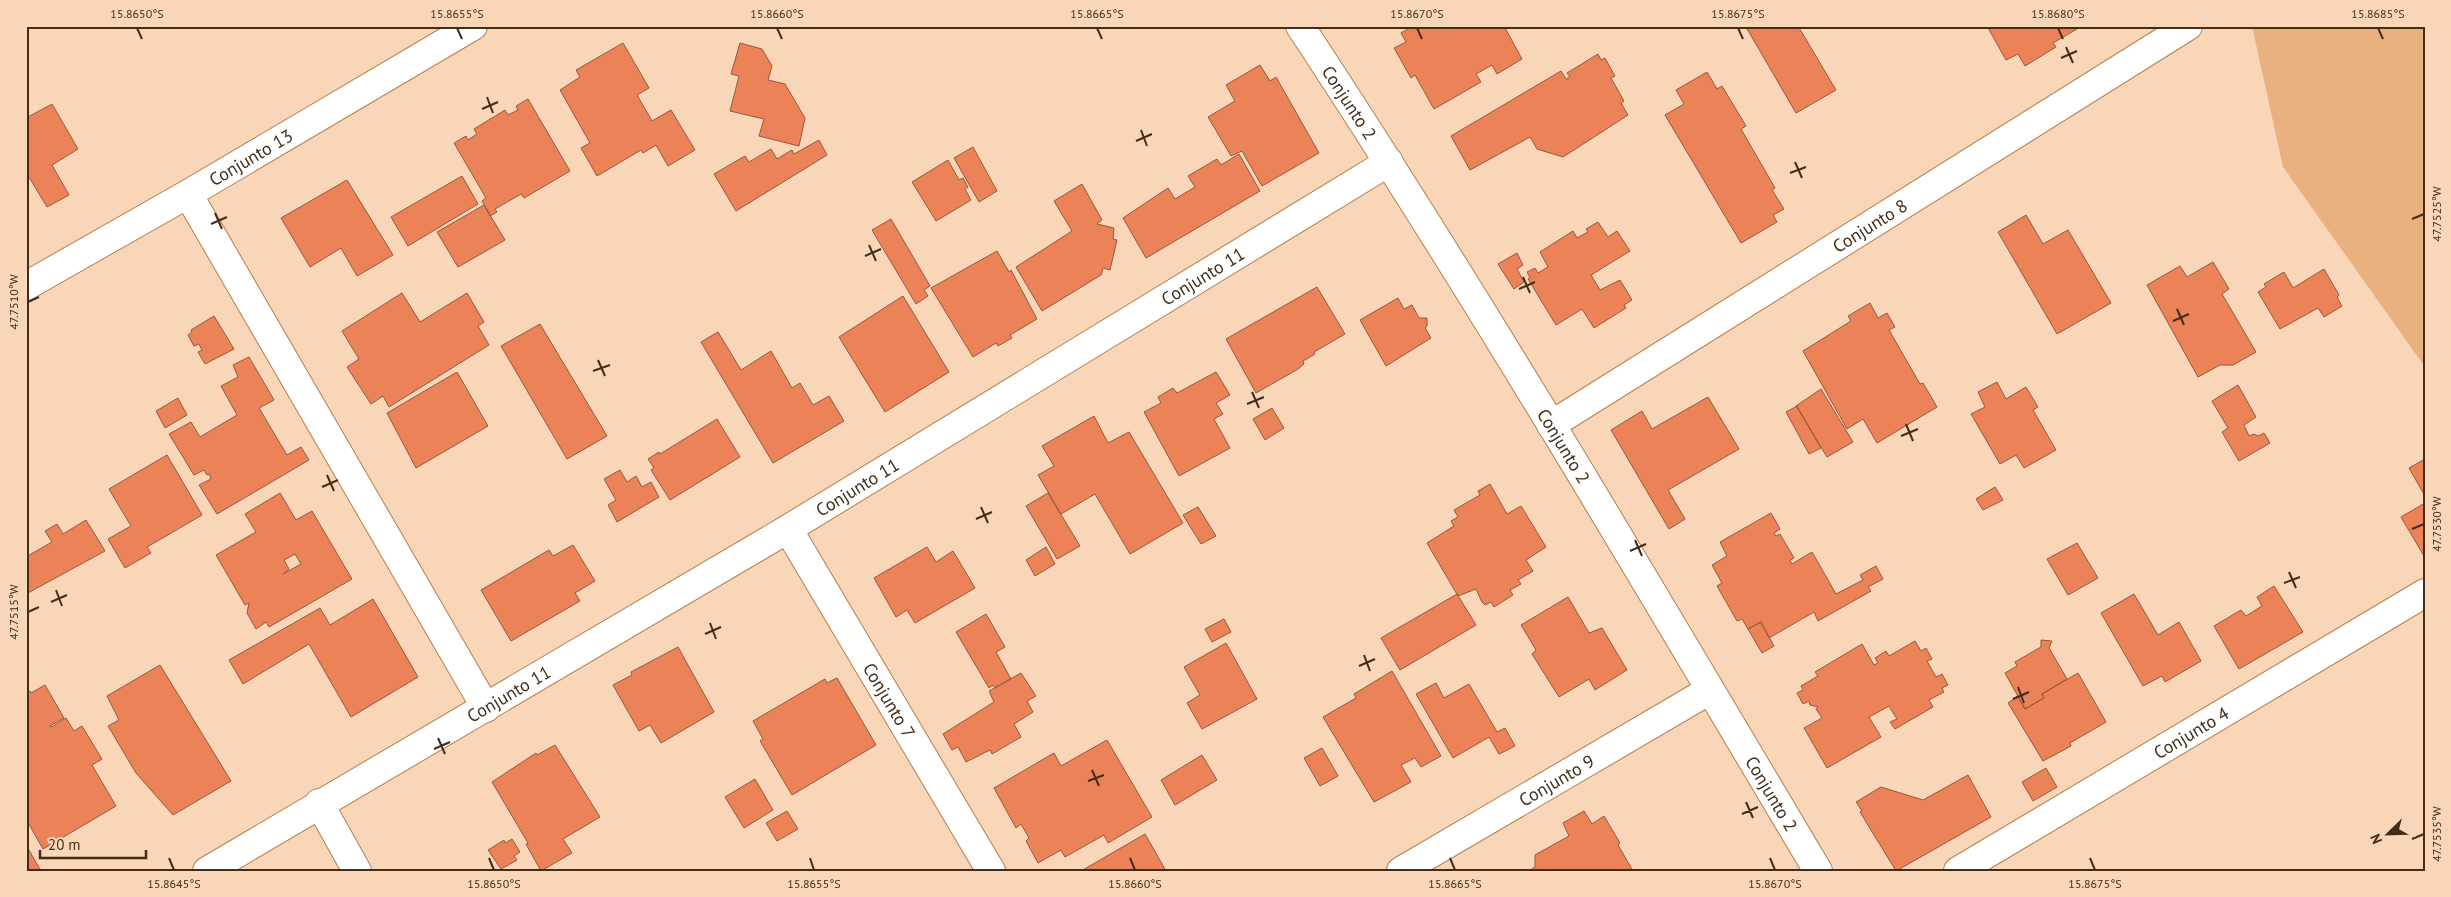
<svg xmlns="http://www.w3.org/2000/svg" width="2451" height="897" font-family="'PT Sans',sans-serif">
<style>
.green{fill:#eab180}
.building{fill:#ec8358;stroke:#97573d;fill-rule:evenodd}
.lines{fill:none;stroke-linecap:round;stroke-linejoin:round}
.minor-casing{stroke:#b57f4e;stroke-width:30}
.minor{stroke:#fff;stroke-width:28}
.ticks{fill:none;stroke:#432d18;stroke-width:2}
.labels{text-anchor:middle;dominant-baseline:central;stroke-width:4;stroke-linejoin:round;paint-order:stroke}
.street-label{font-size:18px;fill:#432d18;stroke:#f9d6b8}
.neatline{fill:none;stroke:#432d18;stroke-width:2}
.ticks-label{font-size:12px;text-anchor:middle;fill:#432d18}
</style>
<rect width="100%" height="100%" fill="#f9d6b8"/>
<path class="green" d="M 2252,26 L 2425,26 L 2425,367 L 2283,167 Z"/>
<path class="building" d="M 1413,26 L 1504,26 L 1522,59 L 1497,74 L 1492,65 L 1476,74 L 1481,82 L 1434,109 L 1415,75 L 1411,78 L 1394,48 L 1406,42 L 1401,33 Z
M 1798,26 L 1836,90 L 1796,113 L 1746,27 Z
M 1987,26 L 2082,26 L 2053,43 L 2056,47 L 2025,66 L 2018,54 L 2006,60 Z
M 623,43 L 649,88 L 637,95 L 652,121 L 671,110 L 695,150 L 668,166 L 656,145 L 643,153 L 641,150 L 597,176 L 581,148 L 590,143 L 560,90 L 580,77 L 576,70 Z
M 740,43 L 762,49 L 772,66 L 768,80 L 785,84 L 805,118 L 799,146 L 759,136 L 764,119 L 730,111 L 739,76 L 731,74 Z
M 1598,54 L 1601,60 L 1605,58 L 1615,76 L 1611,78 L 1624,101 L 1621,103 L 1628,115 L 1563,157 L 1537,149 L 1530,137 L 1470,170 L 1451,136 L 1561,71 L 1566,79 L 1570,77 L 1567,73 Z
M 1260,65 L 1270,81 L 1276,77 L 1319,153 L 1262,186 L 1242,151 L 1231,156 L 1208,117 L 1235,101 L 1226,85 Z
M 1707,72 L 1717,89 L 1722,86 L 1746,126 L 1741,129 L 1775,188 L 1772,190 L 1784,209 L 1773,215 L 1777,222 L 1741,243 L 1665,115 L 1684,104 L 1676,90 Z
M 528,99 L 570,171 L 524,198 L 521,194 L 495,209 L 497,212 L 490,216 L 482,201 L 486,198 L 454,143 L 466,136 L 468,140 L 477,134 L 474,129 L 505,110 L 508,115 L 518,110 L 516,106 Z
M 52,104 L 78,149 L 52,165 L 69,195 L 47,207 L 29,177 L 26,178 L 26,118 Z
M 819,140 L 827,155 L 736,211 L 714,174 L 745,156 L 749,162 L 771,149 L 777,159 L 792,150 L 794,154 Z
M 973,147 L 997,191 L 979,202 L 954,158 Z
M 1239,154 L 1260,191 L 1146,258 L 1123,218 L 1168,188 L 1175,199 L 1195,187 L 1188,176 L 1217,159 L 1221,165 Z
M 948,160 L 959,180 L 963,178 L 968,187 L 965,189 L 971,200 L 936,221 L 912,182 Z
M 462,176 L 478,204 L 408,246 L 391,217 Z
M 347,180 L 393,255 L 357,276 L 341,248 L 310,267 L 281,218 Z
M 1082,184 L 1102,220 L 1097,224 L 1114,228 L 1113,239 L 1117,240 L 1110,270 L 1103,268 L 1101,275 L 1042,311 L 1016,267 L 1072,231 L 1054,201 Z
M 484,205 L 505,240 L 458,267 L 437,232 Z
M 2026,215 L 2043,244 L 2068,230 L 2111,303 L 2057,334 L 1998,232 Z
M 891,219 L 930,286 L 924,290 L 928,296 L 916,304 L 872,230 Z
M 1598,222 L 1608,237 L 1617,231 L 1630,251 L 1591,275 L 1600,290 L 1620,280 L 1632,300 L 1624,305 L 1626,308 L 1594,328 L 1582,309 L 1556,325 L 1528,279 L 1530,278 L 1527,272 L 1535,268 L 1538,273 L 1548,267 L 1540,252 L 1573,231 L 1577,238 L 1588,232 L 1586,229 Z
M 997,251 L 1009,272 L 1011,270 L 1037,319 L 1010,335 L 1012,338 L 998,346 L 996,343 L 973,357 L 931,288 Z
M 1517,253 L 1523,265 L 1517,269 L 1524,282 L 1514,289 L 1498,264 Z
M 2213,262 L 2229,289 L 2222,294 L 2256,352 L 2233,365 L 2220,365 L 2198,377 L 2147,285 L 2180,266 L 2187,277 Z
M 2324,269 L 2339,295 L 2337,297 L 2342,306 L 2324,317 L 2318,308 L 2280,329 L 2258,292 L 2266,287 L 2264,284 L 2284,272 L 2293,288 Z
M 1317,287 L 1345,334 L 1314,352 L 1315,354 L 1303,361 L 1304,364 L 1298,369 L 1256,393 L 1226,339 Z
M 402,293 L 420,322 L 467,293 L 484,322 L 478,326 L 489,345 L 389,407 L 383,396 L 371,404 L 347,367 L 359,359 L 342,331 Z
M 903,296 L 949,372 L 885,412 L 839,337 Z
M 1398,298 L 1404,309 L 1412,305 L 1419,318 L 1427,318 L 1427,326 L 1425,328 L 1431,338 L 1386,366 L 1360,320 Z
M 1870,303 L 1878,318 L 1887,313 L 1895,327 L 1889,330 L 1920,384 L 1923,383 L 1937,407 L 1877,443 L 1863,419 L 1847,429 L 1803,351 L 1851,321 L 1848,316 Z
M 214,316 L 234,349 L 205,364 L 198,352 L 202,350 L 199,344 L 194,346 L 188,335 L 192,332 L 191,330 Z
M 540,324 L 607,436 L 567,459 L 501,346 Z
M 718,332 L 741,370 L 771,351 L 792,388 L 800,383 L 813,405 L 829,396 L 844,421 L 773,463 L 701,342 Z
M 249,357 L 274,400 L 259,408 L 287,455 L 301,447 L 309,460 L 217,514 L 199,485 L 211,479 L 209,474 L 207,475 L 204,470 L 194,475 L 169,434 L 191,422 L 200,437 L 237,415 L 221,386 L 238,377 L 233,365 Z
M 457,372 L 488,426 L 416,468 L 387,413 Z
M 1216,372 L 1230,395 L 1216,403 L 1223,414 L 1214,419 L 1230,448 L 1179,476 L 1144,412 L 1161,403 L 1158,397 L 1173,388 L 1177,393 Z
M 1997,382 L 2006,399 L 2026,387 L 2038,407 L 2033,410 L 2056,450 L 2024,468 L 2016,455 L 2000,464 L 1971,414 L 1985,407 L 1978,392 Z
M 2238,385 L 2256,417 L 2244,425 L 2249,436 L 2254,434 L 2258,436 L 2264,433 L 2270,443 L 2239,461 L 2222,432 L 2228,428 L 2212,401 Z
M 1821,389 L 1853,442 L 1827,457 L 1796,406 Z
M 1708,397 L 1739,449 L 1668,490 L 1685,519 L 1669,529 L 1611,430 L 1642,411 L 1652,429 Z
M 178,398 L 187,415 L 165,428 L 156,411 Z
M 1797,406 L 1821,448 L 1809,454 L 1786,412 Z
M 1272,408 L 1284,428 L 1265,440 L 1253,419 Z
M 1094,416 L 1108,443 L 1129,432 L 1183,523 L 1130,554 L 1095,494 L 1061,514 L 1038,475 L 1054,466 L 1042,446 Z
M 717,419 L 740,457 L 670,500 L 651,470 L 654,468 L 648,459 L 659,452 L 660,454 Z
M 167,455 L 202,515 L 147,547 L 151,553 L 125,568 L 108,539 L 131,526 L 109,489 Z
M 2425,459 L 2425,496 L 2409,468 Z
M 620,470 L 627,482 L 636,476 L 642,487 L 651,482 L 659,497 L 617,522 L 608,505 L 616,500 L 604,479 Z
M 1490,484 L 1507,514 L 1521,506 L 1546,547 L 1526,560 L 1533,571 L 1518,580 L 1521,584 L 1510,590 L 1513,595 L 1494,607 L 1491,602 L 1485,605 L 1482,602 L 1476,589 L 1458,596 L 1427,543 L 1454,526 L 1451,521 L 1458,517 L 1454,510 L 1480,495 L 1478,491 Z
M 1995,487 L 2003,500 L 1983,510 L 1976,499 Z
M 280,493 L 296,520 L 312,511 L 352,579 L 269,627 L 266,622 L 256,629 L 247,613 L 249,603 L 245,605 L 216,555 L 256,532 L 245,514 ZM 295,554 L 301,564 L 283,574 L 289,569 L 284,560 Z
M 1048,493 L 1080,546 L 1057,559 L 1026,506 Z
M 2425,503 L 2425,556 L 2424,556 L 2401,517 Z
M 1198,507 L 1216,536 L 1201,544 L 1183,515 Z
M 1771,513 L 1780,529 L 1774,533 L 1776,536 L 1780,534 L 1794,558 L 1790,560 L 1792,564 L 1812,552 L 1836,594 L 1863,580 L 1860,575 L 1876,566 L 1883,579 L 1868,587 L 1871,591 L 1818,621 L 1814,612 L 1769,638 L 1761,622 L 1748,629 L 1742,619 L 1737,621 L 1717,586 L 1722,583 L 1712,565 L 1727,556 L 1720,542 Z
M 86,520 L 105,551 L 26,594 L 26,557 L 52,542 L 45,531 L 57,524 L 63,534 Z
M 2077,543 L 2098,578 L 2068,595 L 2047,559 Z
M 573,545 L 595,581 L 575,593 L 580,601 L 511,641 L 481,590 L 549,550 L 553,556 Z
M 927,547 L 936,562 L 953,551 L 975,588 L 915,623 L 907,610 L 896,617 L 874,578 Z
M 1046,547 L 1055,564 L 1035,576 L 1026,560 Z
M 2274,586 L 2303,632 L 2239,669 L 2214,626 L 2241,610 L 2246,616 L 2262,606 L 2257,597 Z
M 1457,594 L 1476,625 L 1400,670 L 1381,638 Z
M 2134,594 L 2158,635 L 2179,622 L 2201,661 L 2165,682 L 2162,676 L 2143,686 L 2101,613 Z
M 1568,597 L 1589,633 L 1602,628 L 1627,670 L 1595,690 L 1589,679 L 1559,697 L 1532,654 L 1536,650 L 1521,625 Z
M 373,599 L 418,677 L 351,717 L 309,644 L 243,684 L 229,660 L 320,608 L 330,625 Z
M 986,614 L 1005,647 L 996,652 L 1011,679 L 995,688 L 993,685 L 989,688 L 956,632 Z
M 1224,619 L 1231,632 L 1212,642 L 1205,629 Z
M 1761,622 L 1774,646 L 1762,653 L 1748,629 Z
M 2041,640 L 2052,641 L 2049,648 L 2067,679 L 2042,694 L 2044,698 L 2025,709 L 2005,673 L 2017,666 L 2015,662 L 2041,647 Z
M 1915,641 L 1921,651 L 1926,648 L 1932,659 L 1927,661 L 1936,677 L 1942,674 L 1948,685 L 1942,688 L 1944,692 L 1929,700 L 1933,707 L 1895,729 L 1890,722 L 1897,719 L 1889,706 L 1869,717 L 1881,737 L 1827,768 L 1804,728 L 1822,718 L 1816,709 L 1818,707 L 1810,705 L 1809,701 L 1803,704 L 1797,693 L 1803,690 L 1801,686 L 1818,676 L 1815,672 L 1862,644 L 1874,665 L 1878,663 L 1875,658 L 1886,651 L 1889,656 Z
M 1226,643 L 1257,699 L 1202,729 L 1187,703 L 1200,695 L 1184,667 Z
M 678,647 L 714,712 L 661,743 L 650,725 L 639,731 L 613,685 L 632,675 L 631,672 Z
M 160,665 L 231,781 L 173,815 L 136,773 L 108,726 L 119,720 L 107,696 Z
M 1392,671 L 1441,756 L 1421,767 L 1415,758 L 1401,765 L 1411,782 L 1374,802 L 1323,717 L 1356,698 L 1354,694 Z
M 1021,673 L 1036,696 L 1027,701 L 1033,712 L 1014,724 L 1021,737 L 992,754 L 990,750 L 966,762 L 958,747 L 952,750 L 943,734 L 994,702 L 989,691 Z
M 2078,673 L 2106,722 L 2070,743 L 2071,746 L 2043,761 L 2008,703 L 2018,696 L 2025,709 L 2044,698 L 2042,694 Z
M 837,678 L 876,745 L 792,795 L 760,741 L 763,739 L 753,721 L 825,679 L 827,683 Z
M 1436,683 L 1444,698 L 1469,684 L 1497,732 L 1505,728 L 1515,746 L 1499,754 L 1489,737 L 1453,758 L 1416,694 Z
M 45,685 L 64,718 L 50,726 L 52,727 L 66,718 L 74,731 L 82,726 L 102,759 L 92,765 L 116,806 L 43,849 L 26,819 L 26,693 L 30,691 L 31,693 Z
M 1107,740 L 1152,817 L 1108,843 L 1104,835 L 1065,857 L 1061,850 L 1038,863 L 1026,841 L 1029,838 L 1021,824 L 1016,828 L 994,788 L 1054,753 L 1061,766 Z
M 555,745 L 600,817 L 563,839 L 572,853 L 541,871 L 526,844 L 528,843 L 492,782 L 536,753 L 537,755 Z
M 1322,748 L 1338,776 L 1320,786 L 1304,758 Z
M 1202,755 L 1217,780 L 1175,805 L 1161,780 Z
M 2046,768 L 2057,787 L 2033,801 L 2022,782 Z
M 1968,775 L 1991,817 L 1896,871 L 1860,812 L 1862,811 L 1856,802 L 1881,787 L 1923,800 Z
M 755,779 L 773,810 L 744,828 L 725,797 Z
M 787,811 L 798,829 L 777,841 L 766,823 Z
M 1584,811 L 1592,824 L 1604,816 L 1620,843 L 1618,845 L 1633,871 L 1529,871 L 1535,867 L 1535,855 L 1569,836 L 1563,823 Z
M 1145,834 L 1166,871 L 1081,871 Z
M 512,839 L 520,852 L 514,856 L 517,860 L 501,869 L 488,850 L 504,840 L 505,843 Z
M 26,845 L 41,871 L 26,871 Z"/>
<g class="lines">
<defs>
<g id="minor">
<path id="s1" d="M 1300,26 C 1482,302 1649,587 1818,871"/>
<path d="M 188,194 L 486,708"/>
<path id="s2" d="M 26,286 L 188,194 L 473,26"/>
<path id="s3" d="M 1551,425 L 2188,26"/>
<path id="s4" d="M 788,529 L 991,871"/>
<path d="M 319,803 L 357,871"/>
<path id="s5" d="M 207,871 L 788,529 L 1389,162"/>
<path id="s6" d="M 1401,871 L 1710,690"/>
<path id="s7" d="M 1958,871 L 2425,593"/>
</g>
</defs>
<use href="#minor" class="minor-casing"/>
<use href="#minor" class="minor"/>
</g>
<path class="ticks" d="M 137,28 L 142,39M 457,28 L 462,39M 777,28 L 782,39M 1097,28 L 1102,39M 1417,28 L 1422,39M 1738,28 L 1743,39M 2058,28 L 2063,39M 2378,28 L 2383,39M 2066,47 L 2073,63M 2061,58 L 2077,51M 487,97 L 493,113M 482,109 L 498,102M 1141,130 L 1147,146M 1136,141 L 1152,134M 1795,162 L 1802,178M 1790,173 L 1806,167M 215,213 L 222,229M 2412,219 L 2424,214M 211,224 L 227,217M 869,245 L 876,261M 865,256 L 881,249M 1523,277 L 1530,293M 1519,289 L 1535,282M 28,302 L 39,297M 2177,309 L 2184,325M 2173,321 L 2189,314M 598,360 L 605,376M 593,371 L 610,365M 1252,392 L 1259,408M 1247,404 L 1264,397M 1906,424 L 1913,441M 1901,436 L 1918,429M 327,475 L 334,491M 322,487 L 338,480M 981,507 L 988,523M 976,519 L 992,512M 2412,529 L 2424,524M 1635,540 L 1642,556M 1630,551 L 1646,544M 2289,572 L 2296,588M 2284,583 L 2300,577M 56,590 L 62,606M 51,602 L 67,595M 28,612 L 39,607M 710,623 L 716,639M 705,634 L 721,627M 1364,655 L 1370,671M 1359,666 L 1375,659M 2018,687 L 2024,703M 2013,699 L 2029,692M 438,738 L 445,754M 434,749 L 450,742M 1092,770 L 1099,786M 1088,781 L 1104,775M 1746,802 L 1753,818M 1742,814 L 1758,807M 2412,839 L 2424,834M 169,858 L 174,870M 489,858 L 494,870M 810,858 L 814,870M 1130,858 L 1135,870M 1450,858 L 1455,870M 1770,858 L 1775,870M 2090,858 L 2095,870"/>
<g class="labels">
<g class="street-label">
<text stroke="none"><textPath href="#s1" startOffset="91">Conjunto 2</textPath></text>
<text stroke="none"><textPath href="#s2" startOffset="259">Conjunto 13</textPath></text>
<text stroke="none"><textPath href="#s3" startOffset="376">Conjunto 8</textPath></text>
<text stroke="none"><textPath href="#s5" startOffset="1160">Conjunto 11</textPath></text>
<text stroke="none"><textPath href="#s1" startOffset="496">Conjunto 2</textPath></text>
<text stroke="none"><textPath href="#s5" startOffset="755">Conjunto 11</textPath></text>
<text stroke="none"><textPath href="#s5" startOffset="350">Conjunto 11</textPath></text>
<text stroke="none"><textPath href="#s4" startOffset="199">Conjunto 7</textPath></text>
<text stroke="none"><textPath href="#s7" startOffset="271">Conjunto 4</textPath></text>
<text stroke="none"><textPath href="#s6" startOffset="180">Conjunto 9</textPath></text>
<text stroke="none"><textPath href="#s1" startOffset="901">Conjunto 2</textPath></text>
</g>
</g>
<rect width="2451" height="897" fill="none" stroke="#f9d6b8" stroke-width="55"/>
<g transform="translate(2388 834) rotate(247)" stroke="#f9d6b8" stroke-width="4" paint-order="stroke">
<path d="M0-4L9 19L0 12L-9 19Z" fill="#432d18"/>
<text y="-8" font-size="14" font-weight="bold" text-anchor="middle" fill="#432d18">N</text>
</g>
<path d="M40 850v8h106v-8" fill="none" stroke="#432d18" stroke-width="2.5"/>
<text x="48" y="850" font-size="15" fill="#432d18" stroke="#f9d6b8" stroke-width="4" paint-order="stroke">20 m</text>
<rect x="28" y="28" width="2396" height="842" class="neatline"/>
<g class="ticks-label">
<text x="137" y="18">15.8650°S</text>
<text x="457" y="18">15.8655°S</text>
<text x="777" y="18">15.8660°S</text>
<text x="1097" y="18">15.8665°S</text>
<text x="1417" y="18">15.8670°S</text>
<text x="1738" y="18">15.8675°S</text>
<text x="2058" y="18">15.8680°S</text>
<text x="2378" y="18">15.8685°S</text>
<text transform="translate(2437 214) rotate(-90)" y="4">47.7525°W</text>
<text transform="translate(14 302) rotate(-90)" y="4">47.7510°W</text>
<text transform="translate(2437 524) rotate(-90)" y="4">47.7530°W</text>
<text transform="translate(14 612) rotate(-90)" y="4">47.7515°W</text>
<text transform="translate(2437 834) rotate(-90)" y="4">47.7535°W</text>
<text x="174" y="888">15.8645°S</text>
<text x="494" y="888">15.8650°S</text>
<text x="814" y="888">15.8655°S</text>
<text x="1135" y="888">15.8660°S</text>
<text x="1455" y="888">15.8665°S</text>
<text x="1775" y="888">15.8670°S</text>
<text x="2095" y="888">15.8675°S</text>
</g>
</svg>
